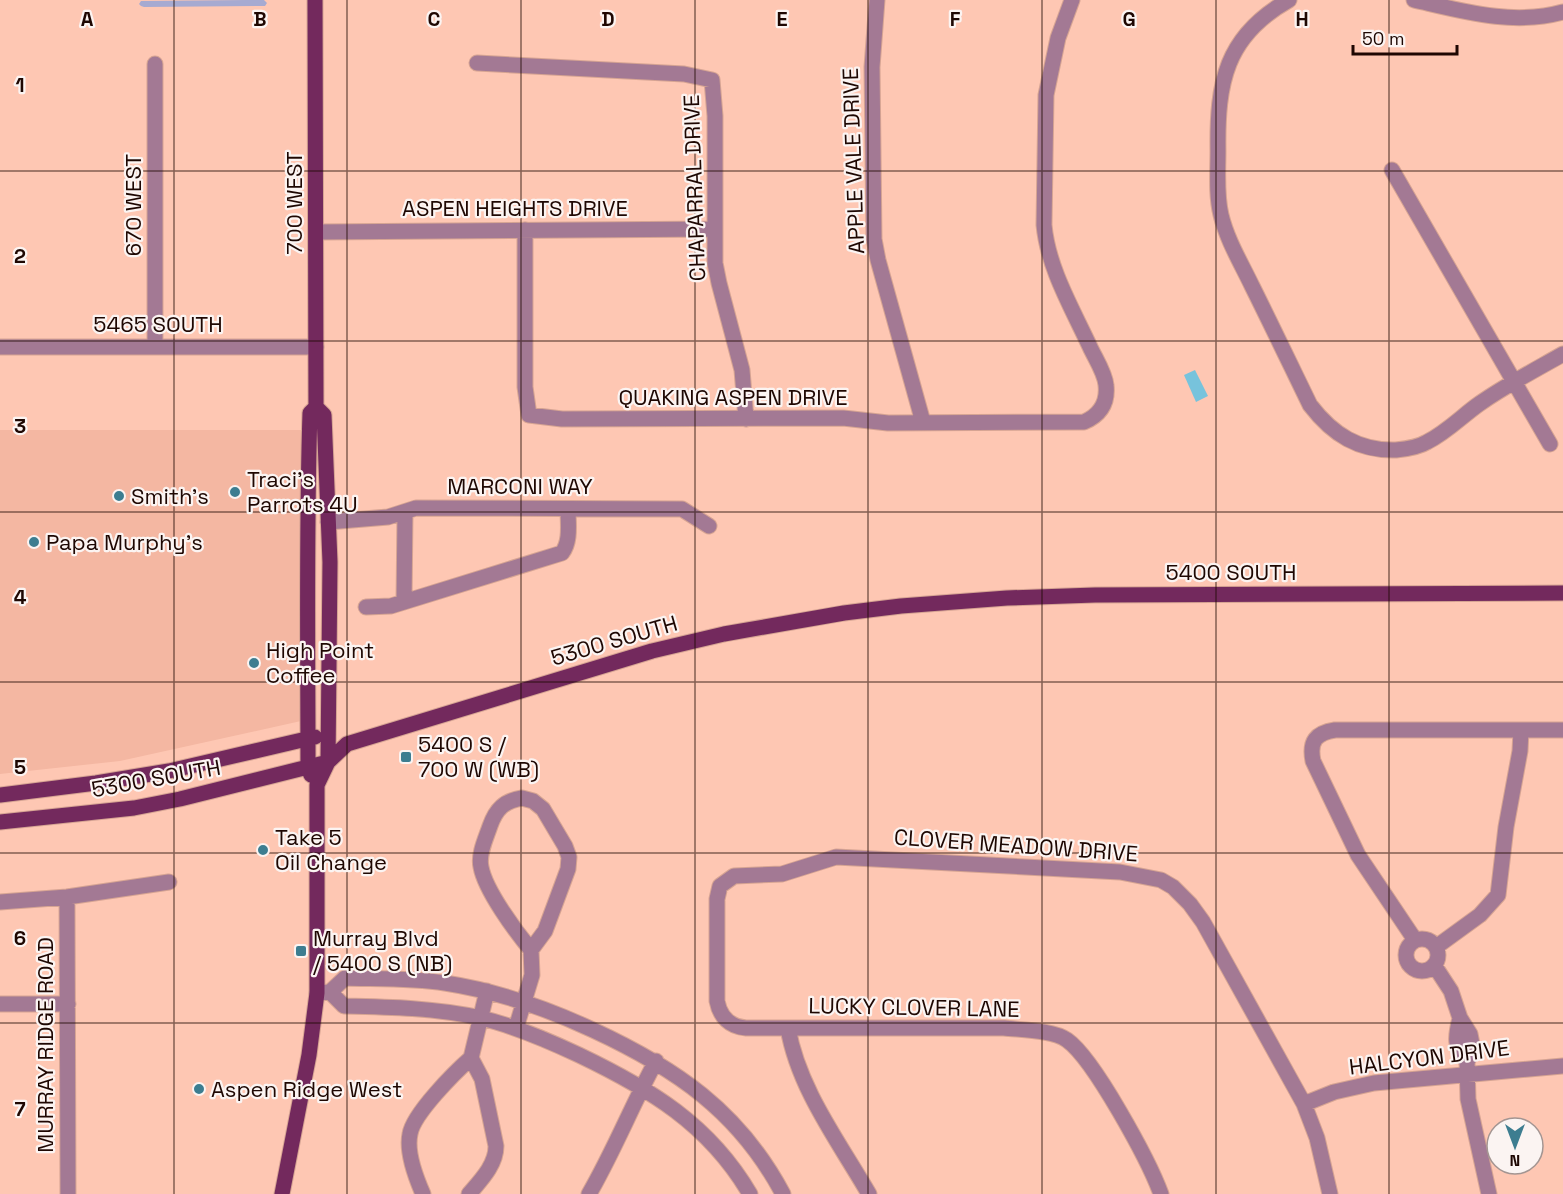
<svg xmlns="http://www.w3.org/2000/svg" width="1563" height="1194" font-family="'Space Grotesk',sans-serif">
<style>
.built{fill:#f4b7a2}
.green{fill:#a6aad1}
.water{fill:#77c3dc}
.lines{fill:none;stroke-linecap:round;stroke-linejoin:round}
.minor-casing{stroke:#d6a493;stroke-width:17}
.major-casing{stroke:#d6a493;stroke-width:17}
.minor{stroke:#a37994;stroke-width:15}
.major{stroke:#73295d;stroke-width:15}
.grid{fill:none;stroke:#1e0702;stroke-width:1.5;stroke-opacity:0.55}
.poi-dot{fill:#3d7d90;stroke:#fbf4f2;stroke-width:2}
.labels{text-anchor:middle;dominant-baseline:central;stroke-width:4.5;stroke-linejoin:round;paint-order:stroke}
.street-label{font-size:22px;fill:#1e0702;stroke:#fbf4f2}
.poi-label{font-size:22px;fill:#1e0702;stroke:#fbf4f2;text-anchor:start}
.grid-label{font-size:20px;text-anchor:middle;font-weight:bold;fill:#1e0702;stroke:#fbf4f2;stroke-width:4.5;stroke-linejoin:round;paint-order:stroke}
</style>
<rect width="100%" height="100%" fill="#fec7b3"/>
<path class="built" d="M 0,430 L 303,430 L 301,721 L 120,761 L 0,774 Z"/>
<path class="green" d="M 246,0 L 264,0 L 267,3 L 265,6 L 144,7 L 141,6 L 139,4 L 141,1 Z"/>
<path class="water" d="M 1195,370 L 1208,396 L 1196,402 L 1184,375 Z"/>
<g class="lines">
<defs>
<path id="minor" d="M 877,0 L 872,67 L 874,239 L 878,260 L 923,422
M 1289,0 C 1225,36 1217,83 1218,151 C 1218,172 1216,195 1221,215 C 1227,240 1241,263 1252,286 C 1272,326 1291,366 1310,405 C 1333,435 1359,451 1396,450 C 1406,449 1419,447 1427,442 C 1447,432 1462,416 1479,404 C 1506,385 1535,370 1563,354
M 1414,0 C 1462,11 1513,26 1563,12
M 477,63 L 684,74 L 712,80 L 715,116 L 715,263 L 719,283 L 742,370 L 746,419
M 155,64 L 155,347
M 1392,170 L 1550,444
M 525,230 L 525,387 L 529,415 L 562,419 L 843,418 L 888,423 L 1084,422 C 1100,415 1108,403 1106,385 C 1105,373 1095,358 1090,347 C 1072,308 1048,268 1044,225 L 1046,95 L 1058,38 L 1072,0
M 317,232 L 715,229
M 0,347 L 316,347
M 328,522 L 388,517 L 416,508 L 682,509 L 709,526
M 404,602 L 405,513
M 366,607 L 391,606 L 404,602 L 562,553 C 571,541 568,524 568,509
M 522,798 L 533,801 L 543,809 L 565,846 L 569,857 L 568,869 L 545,931 L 531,950 C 516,932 485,890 481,867 C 478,854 486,838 490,826 C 496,809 504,801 522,798 Z
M 67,897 L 68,1194
M 0,902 L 67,897 L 169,882
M1406 955a16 16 0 1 1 32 0a16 16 0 1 1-32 0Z
M 1415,940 L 1358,855 L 1313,761 C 1309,741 1316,733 1335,730 L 1563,730
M 1436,947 L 1480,915 L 1498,895 L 1506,827 L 1520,751 L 1521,730
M 1434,965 L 1451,991 L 1460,1018 L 1470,1034 L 1473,1049 L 1467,1062 L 1468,1099 L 1489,1194
M 330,992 L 344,1006 C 390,1007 436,1008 481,1018 C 515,1026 547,1040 579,1055 C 650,1089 709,1124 750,1194
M 317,993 L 330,992 L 345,978 C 378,979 412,978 445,983 C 497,991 546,1008 593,1030 C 675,1068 739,1111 783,1194
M 0,1004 L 68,1004
M 1460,1018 C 1455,1038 1454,1046 1467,1062
M 516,1028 L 532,975 L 531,950
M 788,1028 C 798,1088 839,1142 869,1194
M 471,1058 L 487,991
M 1304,1104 L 1334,1092 L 1374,1083 L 1563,1066
M 423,1194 C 416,1178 406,1152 410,1134 C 413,1114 455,1072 471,1058 L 482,1079 L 496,1146 C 496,1165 481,1180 469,1194
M 589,1194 C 614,1151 632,1105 656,1061
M 1161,1194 C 1149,1161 1094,1059 1067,1040 C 1053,1030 1021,1030 1004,1028 L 746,1028 C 730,1027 720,1017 717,1001 L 717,899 L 720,886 L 734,876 L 782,874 L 836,857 L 1120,872 L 1161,880 L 1173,887 L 1190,904 L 1203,922 L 1304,1104 L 1317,1138 L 1330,1194"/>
<path id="major" d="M 311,775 L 308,768 C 308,650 306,531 310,413 L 316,407
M 0,795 L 96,783 L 169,771 L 315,737
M 0,822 L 134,808 L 180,799 L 328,762 L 347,744 L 652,651 L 724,634 L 844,613 L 901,606 L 1007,598 L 1095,595 L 1563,593
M 282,1194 L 309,1055 L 317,993 L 317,785 L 328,762 L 330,562 L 324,415 L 316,407 L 315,0"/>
</defs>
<use href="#minor" class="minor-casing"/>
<use href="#major" class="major-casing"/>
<use href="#minor" class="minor"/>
<use href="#major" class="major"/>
</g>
<path class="grid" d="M 174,0 L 174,1194M 347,0 L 347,1194M 521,0 L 521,1194M 695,0 L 695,1194M 868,0 L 868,1194M 1042,0 L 1042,1194M 1216,0 L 1216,1194M 1389,0 L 1389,1194M 0,171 L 1563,171M 0,341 L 1563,341M 0,512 L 1563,512M 0,682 L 1563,682M 0,853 L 1563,853M 0,1023 L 1563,1023"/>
<g class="poi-dot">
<circle cx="235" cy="492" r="6"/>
<circle cx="119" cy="496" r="6"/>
<circle cx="34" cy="542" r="6"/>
<circle cx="254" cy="663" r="6"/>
<rect x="400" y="751" width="12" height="12" rx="3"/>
<circle cx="263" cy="850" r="6"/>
<rect x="295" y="945" width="12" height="12" rx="3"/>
<circle cx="199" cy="1089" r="6"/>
</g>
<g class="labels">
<g class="street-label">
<text transform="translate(853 161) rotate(-92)">APPLE VALE DRIVE</text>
<text transform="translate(694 188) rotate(-92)">CHAPARRAL DRIVE</text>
<text transform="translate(294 203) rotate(-90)">700 WEST</text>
<text transform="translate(133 205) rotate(-90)">670 WEST</text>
<text x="515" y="208">ASPEN HEIGHTS DRIVE</text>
<text x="158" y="324">5465 SOUTH</text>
<text x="733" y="397">QUAKING ASPEN DRIVE</text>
<text x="520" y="486">MARCONI WAY</text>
<text x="1231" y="572">5400 SOUTH</text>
<text transform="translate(614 640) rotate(-16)">5300 SOUTH</text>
<text transform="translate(156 778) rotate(-10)">5300 SOUTH</text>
<text transform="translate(1016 845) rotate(4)">CLOVER MEADOW DRIVE</text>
<text transform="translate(914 1007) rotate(1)">LUCKY CLOVER LANE</text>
<text transform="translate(45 1045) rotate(-90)">MURRAY RIDGE ROAD</text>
<text transform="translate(1429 1057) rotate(-7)">HALCYON DRIVE</text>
</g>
<g class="poi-label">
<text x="247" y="479">Traci's<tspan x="247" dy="25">Parrots 4U</tspan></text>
<text x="131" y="496">Smith's</text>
<text x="46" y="542">Papa Murphy's</text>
<text x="266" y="650">High Point<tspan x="266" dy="25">Coffee</tspan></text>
<text x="418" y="744">5400 S /<tspan x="418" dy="25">700 W (WB)</tspan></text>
<text x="275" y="837">Take 5<tspan x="275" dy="25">Oil Change</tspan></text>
<text x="313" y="938">Murray Blvd<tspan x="313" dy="25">/ 5400 S (NB)</tspan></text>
<text x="211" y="1089">Aspen Ridge West</text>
</g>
</g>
<g class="grid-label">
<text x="87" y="26">A</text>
<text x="260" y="26">B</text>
<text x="434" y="26">C</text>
<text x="608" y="26">D</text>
<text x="782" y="26">E</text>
<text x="955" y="26">F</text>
<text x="1129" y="26">G</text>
<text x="1302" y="26">H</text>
<text x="20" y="92">1</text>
<text x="20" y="263">2</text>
<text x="20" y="433">3</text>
<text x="20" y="604">4</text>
<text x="20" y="774">5</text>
<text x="20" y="945">6</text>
<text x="20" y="1116">7</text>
</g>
<g transform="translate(1515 1146) rotate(180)"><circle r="28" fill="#fbf4f2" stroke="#a39592" stroke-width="1.5"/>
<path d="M0-4.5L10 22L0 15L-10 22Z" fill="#3d7d90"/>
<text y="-9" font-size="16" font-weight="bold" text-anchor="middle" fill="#1e0702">N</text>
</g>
<path d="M1353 45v9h104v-9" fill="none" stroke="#1e0702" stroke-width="3"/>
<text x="1362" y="45" font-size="18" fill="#1e0702" stroke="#fbf4f2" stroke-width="4.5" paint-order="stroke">50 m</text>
</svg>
